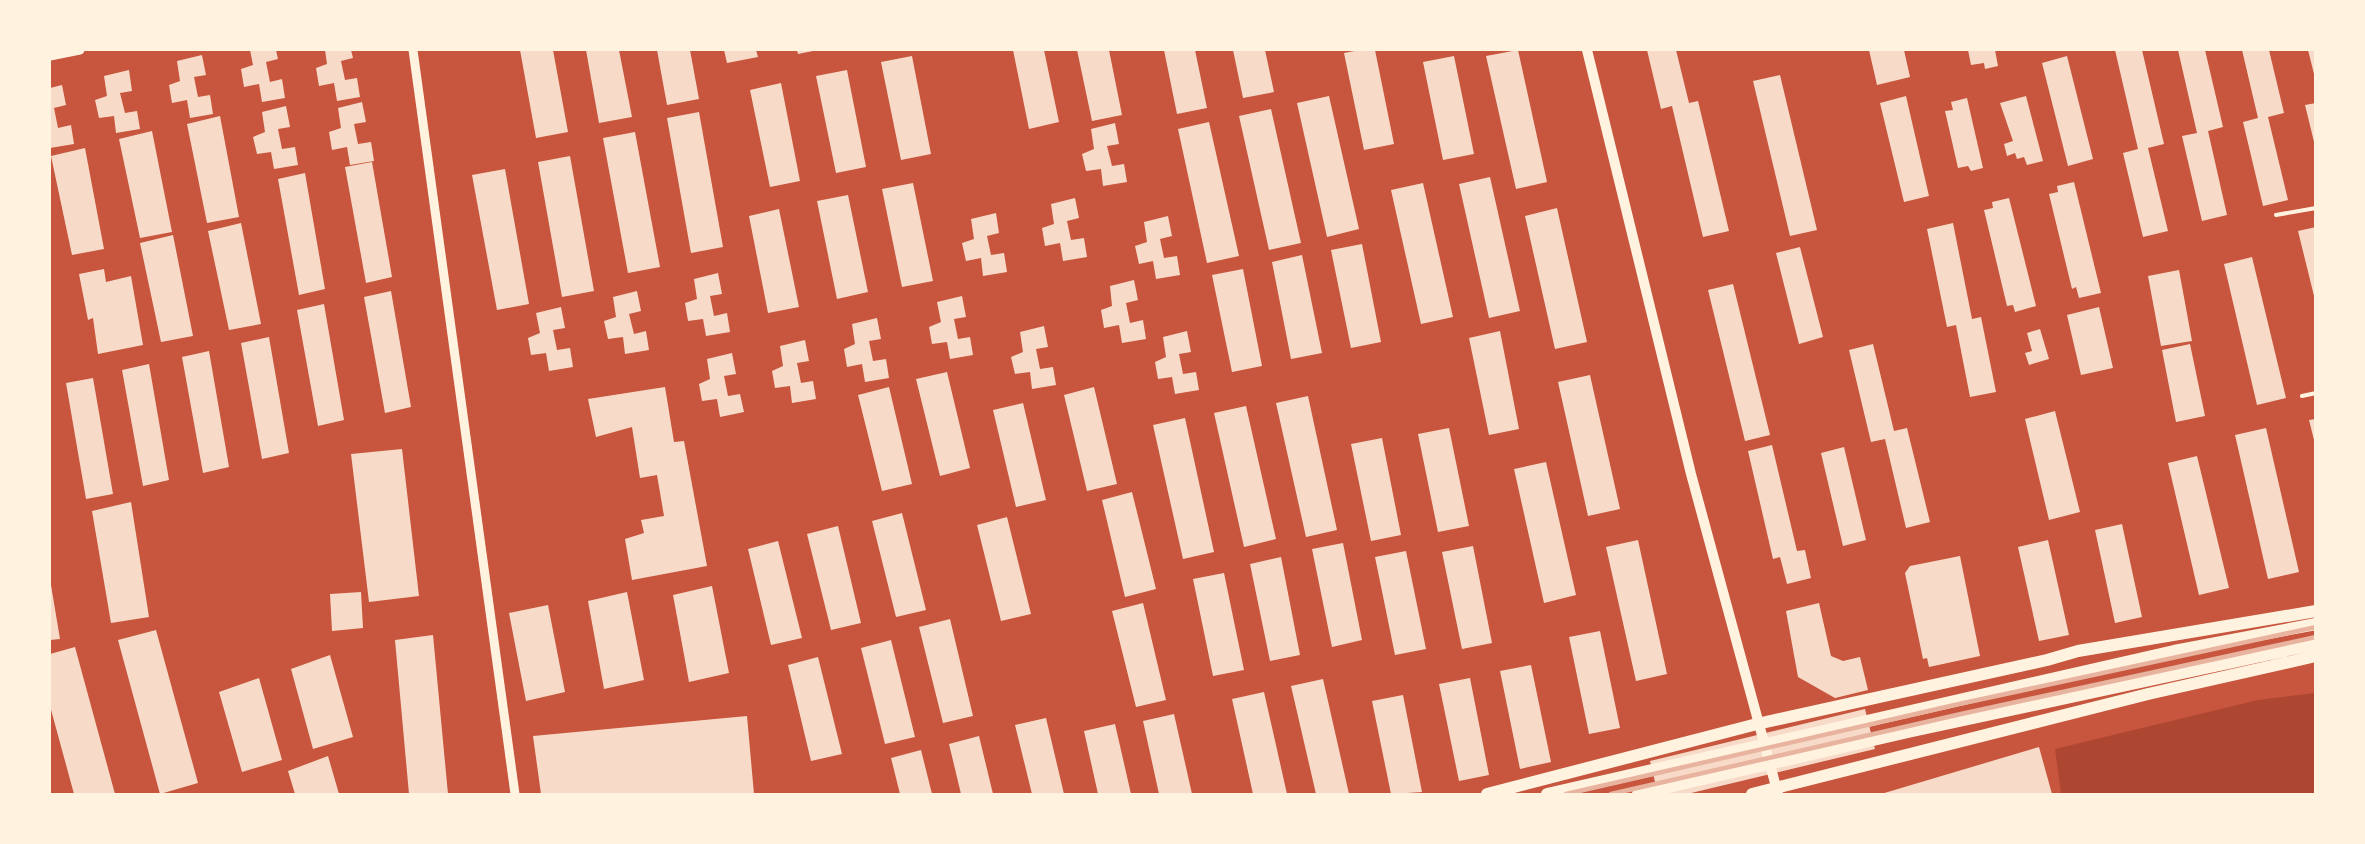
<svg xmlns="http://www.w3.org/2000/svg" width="2365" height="844" font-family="Manrope,sans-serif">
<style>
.green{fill:#ae4732}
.building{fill:#f7dbc8}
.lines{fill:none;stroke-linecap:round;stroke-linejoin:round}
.service{stroke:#fff3e0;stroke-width:4}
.tertiary{stroke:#fff3e0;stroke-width:9}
.secondary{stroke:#fff3e0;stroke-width:10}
.primary{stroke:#fff3e0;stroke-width:12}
.rail{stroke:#e9b49f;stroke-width:4.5}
</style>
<rect width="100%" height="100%" fill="#c8553d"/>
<path class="green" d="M 2315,693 L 2315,794 L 2061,794 L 2055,749 L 2258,700 Z"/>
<path class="building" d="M 250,50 L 276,50 L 278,59 L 266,62 L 270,82 L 282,79 L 285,98 L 262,102 L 259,84 L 244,87 L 241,69 L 253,65 Z
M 325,50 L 351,50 L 353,58 L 341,61 L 345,80 L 357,78 L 360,97 L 337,101 L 334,83 L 319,86 L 316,68 L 327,64 Z
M 520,50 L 553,50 L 568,132 L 536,138 Z
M 586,50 L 619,50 L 632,117 L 599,123 Z
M 657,50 L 690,50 L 699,99 L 667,105 Z
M 724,50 L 756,50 L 758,57 L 727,63 Z
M 797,50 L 813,50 L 813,51 L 798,54 Z
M 1013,50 L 1044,50 L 1059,122 L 1029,129 Z
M 1077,50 L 1109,50 L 1122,115 L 1092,121 Z
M 1164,50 L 1195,50 L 1207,108 L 1177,114 Z
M 1233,50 L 1265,50 L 1274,92 L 1243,98 Z
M 1360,50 L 1375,50 L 1394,144 L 1364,150 L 1344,53 Z
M 1518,50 L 1547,182 L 1516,189 L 1486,56 Z
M 1647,50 L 1676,50 L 1689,103 L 1698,101 L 1729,231 L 1703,237 L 1672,106 L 1661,109 Z
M 1869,50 L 1904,50 L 1910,77 L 1877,85 Z
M 1968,50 L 1995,50 L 1998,66 L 1985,69 L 1984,63 L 1971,65 Z
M 2115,50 L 2142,50 L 2164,144 L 2148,148 L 2168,231 L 2143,237 L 2123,153 L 2138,149 Z
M 2178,50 L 2205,50 L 2223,127 L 2208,131 L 2227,215 L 2202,221 L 2182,136 L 2197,133 Z
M 2242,50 L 2269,50 L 2284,113 L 2268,117 L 2288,200 L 2263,206 L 2243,122 L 2258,118 Z
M 2308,50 L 2316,50 L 2316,78 L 2315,78 Z
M 202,55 L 206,75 L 194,77 L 198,97 L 210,95 L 213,114 L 190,118 L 187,100 L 172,103 L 169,85 L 180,81 L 177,61 Z
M 912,56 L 931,154 L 901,160 L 881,62 Z
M 1454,56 L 1474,154 L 1443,160 L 1423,62 Z
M 2067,56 L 2093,159 L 2068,166 L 2042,63 Z
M 129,70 L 132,91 L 120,93 L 125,113 L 137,111 L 140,129 L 116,133 L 114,116 L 99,118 L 95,100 L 107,96 L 104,76 Z
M 847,70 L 866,167 L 836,173 L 816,76 Z
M 1780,75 L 1817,230 L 1790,236 L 1753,81 Z
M 781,83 L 800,181 L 770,187 L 750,90 Z
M 62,85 L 66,105 L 54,108 L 58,128 L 71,125 L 74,144 L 50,148 L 50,88 Z
M 1329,96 L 1359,229 L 1327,237 L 1297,103 Z
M 1906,96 L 1929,196 L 1904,202 L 1880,103 Z
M 2026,96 L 2043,161 L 2027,165 L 2024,157 L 2017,159 L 2015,153 L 2007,156 L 2004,144 L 2013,141 L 2000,103 Z
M 1967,98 L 1983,168 L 1971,171 L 1968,166 L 1958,168 L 1945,111 L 1953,110 L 1951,102 Z
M 362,102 L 366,122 L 354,124 L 358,144 L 371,142 L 374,161 L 350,165 L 347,147 L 332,150 L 329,132 L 341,128 L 338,108 Z
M 2316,103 L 2316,146 L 2315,146 L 2305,105 Z
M 286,106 L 290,127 L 278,129 L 282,149 L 295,147 L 298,165 L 274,169 L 271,152 L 257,154 L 253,137 L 265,132 L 262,112 Z
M 1271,109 L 1301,243 L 1269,250 L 1239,116 Z
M 699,112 L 723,247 L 691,253 L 667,118 Z
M 220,116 L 239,217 L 207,223 L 187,124 Z
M 1209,122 L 1239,256 L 1207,263 L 1178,129 Z
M 1115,123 L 1119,144 L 1107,146 L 1112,166 L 1124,164 L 1127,182 L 1103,186 L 1101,169 L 1086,171 L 1082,154 L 1094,149 L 1091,129 Z
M 152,131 L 172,232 L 140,238 L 119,139 Z
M 635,132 L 660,267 L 628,273 L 603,138 Z
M 85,148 L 104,249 L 72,255 L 51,156 Z
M 570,156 L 594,291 L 562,297 L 538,162 Z
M 372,162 L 392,277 L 366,283 L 345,167 Z
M 505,169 L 529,304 L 497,310 L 472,175 Z
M 305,173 L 325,289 L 299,295 L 278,179 Z
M 1490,177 L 1520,311 L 1489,318 L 1459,184 Z
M 2074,182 L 2101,293 L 2079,298 L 2076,287 L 2072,289 L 2049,194 L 2058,192 L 2057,186 Z
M 913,183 L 933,281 L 902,287 L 882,189 Z
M 1423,183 L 1453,317 L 1421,324 L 1391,190 Z
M 848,195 L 868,292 L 837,299 L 817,201 Z
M 1075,198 L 1079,218 L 1067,221 L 1071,240 L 1084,238 L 1087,257 L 1063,261 L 1060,243 L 1045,246 L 1042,228 L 1054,224 L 1051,204 Z
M 2009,198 L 2036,306 L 2015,312 L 2013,305 L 2007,306 L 1984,210 L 1993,208 L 1992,202 Z
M 1557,208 L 1587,342 L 1555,349 L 1525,216 Z
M 779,209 L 799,307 L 768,313 L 749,216 Z
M 996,213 L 999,233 L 987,236 L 991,255 L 1004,253 L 1007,272 L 983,276 L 981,258 L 966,261 L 962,243 L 974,239 L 971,219 Z
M 1168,216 L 1172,236 L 1160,239 L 1164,258 L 1177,256 L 1180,275 L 1156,279 L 1153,261 L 1139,264 L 1135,246 L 1147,242 L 1144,222 Z
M 241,223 L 261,324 L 229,330 L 208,231 Z
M 1953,223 L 1972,319 L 1981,317 L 1996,392 L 1970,397 L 1956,325 L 1947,327 L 1927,229 Z
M 2316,227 L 2316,300 L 2315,300 L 2298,231 Z
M 173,235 L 193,336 L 161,342 L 140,243 Z
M 1362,244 L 1381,342 L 1351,348 L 1331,250 Z
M 1800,247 L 1823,337 L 1799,344 L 1776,253 Z
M 1302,255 L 1322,353 L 1291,359 L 1272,262 Z
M 2252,257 L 2286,398 L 2257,405 L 2224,264 Z
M 104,269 L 106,282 L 131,276 L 143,345 L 98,354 L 93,318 L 88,320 L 79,274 Z
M 1243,269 L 1262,366 L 1232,372 L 1212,275 Z
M 2179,270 L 2192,341 L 2161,346 L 2148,276 Z
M 718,273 L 722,294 L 710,296 L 714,316 L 727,313 L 730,332 L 706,336 L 703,319 L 688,321 L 685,303 L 697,299 L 694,279 Z
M 1134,280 L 1138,300 L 1126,303 L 1130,323 L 1143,320 L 1146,339 L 1122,343 L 1119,325 L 1104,328 L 1101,310 L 1112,306 L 1110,286 Z
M 1733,284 L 1770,435 L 1745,441 L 1708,290 Z
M 391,291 L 411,407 L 385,413 L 364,297 Z
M 637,291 L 641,311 L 629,314 L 634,334 L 646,331 L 649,350 L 625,354 L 623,337 L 608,339 L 604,321 L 616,317 L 613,297 Z
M 962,296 L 966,317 L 954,319 L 958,339 L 970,337 L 973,355 L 950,359 L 947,342 L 932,344 L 929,327 L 941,322 L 937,302 Z
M 324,304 L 344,420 L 318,426 L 297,310 Z
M 561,307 L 565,328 L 553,330 L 557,350 L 570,348 L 573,367 L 549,371 L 546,353 L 531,355 L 528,338 L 540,333 L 536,313 Z
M 2099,307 L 2113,368 L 2081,375 L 2067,315 Z
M 877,318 L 881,339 L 869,341 L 873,361 L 886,359 L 889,378 L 865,382 L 862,364 L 847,367 L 844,349 L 855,344 L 852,324 Z
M 1044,326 L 1048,347 L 1036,349 L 1040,369 L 1053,367 L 1056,385 L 1032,389 L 1030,372 L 1015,374 L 1011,357 L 1023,352 L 1020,332 Z
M 2040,329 L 2049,359 L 2029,365 L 2025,353 L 2032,351 L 2027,333 Z
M 1187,331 L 1191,352 L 1179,354 L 1183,374 L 1196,372 L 1199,390 L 1175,394 L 1172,377 L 1158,379 L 1155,362 L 1166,357 L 1163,337 Z
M 1500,331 L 1519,429 L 1489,435 L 1469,338 Z
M 269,337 L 289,453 L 262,459 L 241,343 Z
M 805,340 L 809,361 L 797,363 L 801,383 L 813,381 L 816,399 L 792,403 L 790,386 L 775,388 L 772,371 L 783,366 L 780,346 Z
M 1873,344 L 1894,431 L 1907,428 L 1930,522 L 1906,528 L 1885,439 L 1871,442 L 1849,350 Z
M 2190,344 L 2205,416 L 2176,422 L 2162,350 Z
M 209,351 L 229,467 L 203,473 L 182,357 Z
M 732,353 L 736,374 L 724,376 L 728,396 L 740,394 L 744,412 L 720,417 L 717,399 L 702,401 L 699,384 L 710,379 L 707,359 Z
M 149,364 L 169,480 L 143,486 L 122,370 Z
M 947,372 L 970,468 L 940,476 L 916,379 Z
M 1590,375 L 1620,509 L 1588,516 L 1558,382 Z
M 93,378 L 113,494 L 86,499 L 66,383 Z
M 665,387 L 674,442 L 684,441 L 707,566 L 632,580 L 625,539 L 644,533 L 641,520 L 664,516 L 657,475 L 640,478 L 632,427 L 596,437 L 588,399 Z
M 889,387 L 912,484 L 882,491 L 858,395 Z
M 1094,387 L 1117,484 L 1087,491 L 1064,395 Z
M 1308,396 L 1337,530 L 1306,537 L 1276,403 Z
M 1023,403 L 1046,500 L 1016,507 L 993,410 Z
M 1246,406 L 1276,539 L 1244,547 L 1214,413 Z
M 2055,411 L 2080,512 L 2049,520 L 2025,419 Z
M 1185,418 L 1214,552 L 1183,559 L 1153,425 Z
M 2316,419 L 2316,444 L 2315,444 L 2309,420 Z
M 1449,428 L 1469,526 L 1438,532 L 1418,434 Z
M 2266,428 L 2299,572 L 2268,579 L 2235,435 Z
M 1382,438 L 1401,535 L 1371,541 L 1351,444 Z
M 1772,445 L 1797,551 L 1805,550 L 1811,578 L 1787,584 L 1780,557 L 1773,559 L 1748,451 Z
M 1844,447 L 1866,540 L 1843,546 L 1821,453 Z
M 402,449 L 419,596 L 369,602 L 351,454 Z
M 2197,456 L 2229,588 L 2199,595 L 2168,463 Z
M 1546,462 L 1576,595 L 1544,603 L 1514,469 Z
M 1132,492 L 1156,589 L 1125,597 L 1102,500 Z
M 131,502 L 149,617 L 111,623 L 92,511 Z
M 902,513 L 926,610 L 896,617 L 872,521 Z
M 1007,517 L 1031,614 L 1001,621 L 977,525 Z
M 2122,524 L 2142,617 L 2115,623 L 2095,530 Z
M 838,526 L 861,623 L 831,630 L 807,534 Z
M 1638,540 L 1667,674 L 1636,681 L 1606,547 Z
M 2048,540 L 2069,635 L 2039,641 L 2018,547 Z
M 778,541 L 802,638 L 771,645 L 748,549 Z
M 1343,543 L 1362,640 L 1332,647 L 1312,549 Z
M 1473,546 L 1492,643 L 1462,649 L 1442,552 Z
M 1406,551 L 1426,649 L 1395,655 L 1375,557 Z
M 1960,556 L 1980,656 L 1929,667 L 1927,658 L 1923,659 L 1905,573 L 1910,566 Z
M 1281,557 L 1300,655 L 1270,661 L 1250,564 Z
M 1224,573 L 1244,670 L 1213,676 L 1193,579 Z
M 50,579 L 60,639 L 50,640 Z
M 712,586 L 729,673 L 689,682 L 673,595 Z
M 361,592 L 363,628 L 332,631 L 330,594 Z
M 627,592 L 644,680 L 604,689 L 588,601 Z
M 1143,603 L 1166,700 L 1136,707 L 1112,611 Z
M 1819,603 L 1831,656 L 1843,661 L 1860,657 L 1868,690 L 1835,698 L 1798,677 L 1786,611 Z
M 548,605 L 565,692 L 526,701 L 509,613 Z
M 950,619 L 973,716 L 943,723 L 919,627 Z
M 156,630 L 198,783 L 160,794 L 118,640 Z
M 1600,631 L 1620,728 L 1589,734 L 1569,637 Z
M 433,635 L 448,794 L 409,794 L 395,640 Z
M 891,640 L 915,737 L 885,744 L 861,648 Z
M 75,647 L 115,794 L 74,794 L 50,706 L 50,654 Z
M 330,655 L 353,737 L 313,749 L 291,669 Z
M 818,657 L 842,754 L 811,761 L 788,665 Z
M 1531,665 L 1551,762 L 1520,769 L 1500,671 Z
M 259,678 L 282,760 L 242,772 L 219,692 Z
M 1470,678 L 1489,775 L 1459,781 L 1439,684 Z
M 1323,679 L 1349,794 L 1316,794 L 1291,686 Z
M 1264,692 L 1287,794 L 1253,794 L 1232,699 Z
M 1403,695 L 1422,792 L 1391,794 L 1372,701 Z
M 1865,709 L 1875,749 L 1687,794 L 1658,794 L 1650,761 Z
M 1174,714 L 1192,794 L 1159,794 L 1143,721 Z
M 747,716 L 754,794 L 541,794 L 533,736 Z
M 1046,718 L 1064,794 L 1032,794 L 1015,725 Z
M 1115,724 L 1131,794 L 1098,794 L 1084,731 Z
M 979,736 L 993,794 L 961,794 L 949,744 Z
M 2039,747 L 2052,794 L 1881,794 Z
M 921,750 L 932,794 L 900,794 L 891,758 Z
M 328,756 L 339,794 L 295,794 L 288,771 Z"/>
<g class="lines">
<path class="service" d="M 2276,215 L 2316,208
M 2302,396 L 2316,393"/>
<path class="tertiary" d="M 413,50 L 515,794
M 50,56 L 80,50"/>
<path class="secondary" d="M 1587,50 L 1691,474 L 1778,794"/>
<path class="primary" d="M 1487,794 L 1757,724 L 2047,660 L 2078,651 L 2316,611
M 1547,794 L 2174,651 L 2316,624
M 1638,794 L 1908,732 L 2316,644
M 1752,794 L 2148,694 L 2316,656"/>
<path class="rail" d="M 1566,794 L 1959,704 L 2316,627
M 1611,794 L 1961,714 L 2316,637"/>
</g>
<rect width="2365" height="844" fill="none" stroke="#fff3e0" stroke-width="102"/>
</svg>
